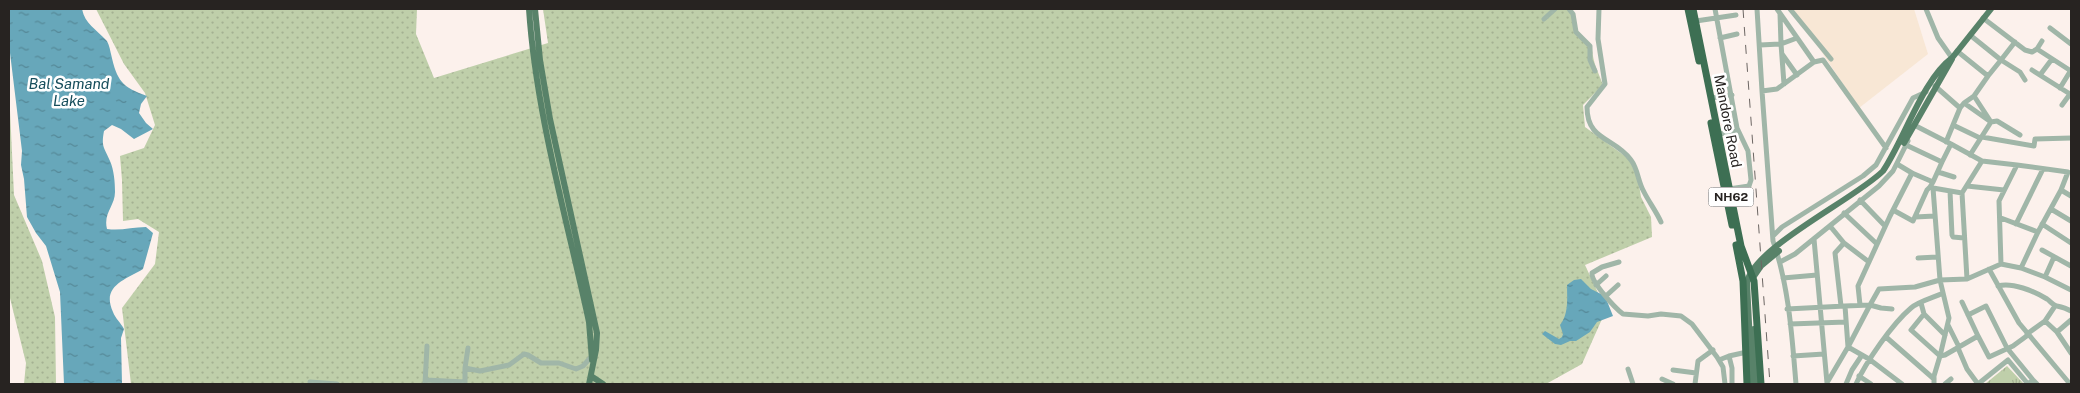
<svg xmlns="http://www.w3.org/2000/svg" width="2080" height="393" font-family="'Public Sans',sans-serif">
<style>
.commercial{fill:#f8e7d5}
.grass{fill:url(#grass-dots)}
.park{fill:url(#park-tufts)}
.water{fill:url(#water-ripples)}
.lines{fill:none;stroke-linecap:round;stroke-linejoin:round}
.minor{stroke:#a0b6a8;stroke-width:5}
.major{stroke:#588269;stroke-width:6}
.highway{stroke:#3d6f53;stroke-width:7}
.rail{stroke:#6c6663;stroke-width:1;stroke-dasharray:9 9;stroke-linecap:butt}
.labels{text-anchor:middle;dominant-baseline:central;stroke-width:5;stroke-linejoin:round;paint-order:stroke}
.shield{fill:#fff;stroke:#686564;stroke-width:1}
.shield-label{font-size:12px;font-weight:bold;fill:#272321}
.street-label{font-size:14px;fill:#272321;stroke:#fff}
.water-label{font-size:15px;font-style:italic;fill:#174e5c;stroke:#fff}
</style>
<defs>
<pattern id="grass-dots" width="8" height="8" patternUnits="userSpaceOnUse" patternTransform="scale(1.25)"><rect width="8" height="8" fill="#bfcfaa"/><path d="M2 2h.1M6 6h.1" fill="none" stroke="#a4b192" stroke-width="1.8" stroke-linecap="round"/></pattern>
<pattern id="park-tufts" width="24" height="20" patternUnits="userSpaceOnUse" patternTransform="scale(1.25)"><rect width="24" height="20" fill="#bfcfaa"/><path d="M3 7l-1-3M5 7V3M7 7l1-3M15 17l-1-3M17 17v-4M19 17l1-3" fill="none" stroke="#a4b192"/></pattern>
<pattern id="water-ripples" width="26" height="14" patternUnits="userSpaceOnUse" patternTransform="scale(1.25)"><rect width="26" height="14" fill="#67a7ba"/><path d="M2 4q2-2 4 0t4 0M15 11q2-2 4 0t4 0" fill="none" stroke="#558897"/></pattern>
</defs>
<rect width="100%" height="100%" fill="#fcf1ec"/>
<path class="commercial" d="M 1793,9 L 1914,9 L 1928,54 L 1859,108 Z"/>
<path class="grass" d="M 96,9 L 417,9 L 416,34 L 434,78 L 548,43 L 543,9 L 1569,9 L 1579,36 L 1592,48 C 1593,64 1598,71 1603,85 L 1583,105 L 1585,127 L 1629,159 L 1638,179 L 1641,197 L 1651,217 L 1652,237 L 1585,265 L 1606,310 L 1582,364 L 1546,384 L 131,384 L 122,308 L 155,264 L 159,232 L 138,219 L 123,221 L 122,180 L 120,156 L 144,148 L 155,125 L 145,93 L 124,64 Z
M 9,89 L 14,195 L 42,261 L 55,317 L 56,384 L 24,384 L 26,363 L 9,294 Z"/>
<path class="park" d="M 2007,366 L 2024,384 L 1985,384 Z"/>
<path class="water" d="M 9,9 L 82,9 C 85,24 96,29 106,40 C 109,43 110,50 111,54 C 117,81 122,87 147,96 L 141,104 L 139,113 L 146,123 L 153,129 L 134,139 L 121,129 L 112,125 L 104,131 C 101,147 104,147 110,161 C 114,170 115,182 115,192 C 115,206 103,213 107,229 C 121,231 132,227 146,227 L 153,233 L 143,269 C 125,280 101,286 113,312 C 115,318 121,323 124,329 L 121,338 L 122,384 L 64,384 L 60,292 L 46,246 L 36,233 L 27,217 L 24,179 L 21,165 L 22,151 L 10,53 Z
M 1581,279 L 1591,289 L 1605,296 L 1613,316 L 1597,322 L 1590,332 L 1576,341 L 1570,341 L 1561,345 L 1555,344 L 1542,334 L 1545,331 L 1559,339 L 1562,337 L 1563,334 L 1560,325 C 1569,314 1567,298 1567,285 L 1574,280 Z"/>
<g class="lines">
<path class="minor" d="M 1569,9 L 1573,14 L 1576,32 L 1590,46 L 1590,60 L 1595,71
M 1599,9 L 1598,39 L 1605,84 L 1587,107 C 1587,141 1614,137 1631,160 C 1638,169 1638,182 1644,192 C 1649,202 1656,211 1661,222
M 1715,9 L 1737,128 L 1748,151 L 1751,180 L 1749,186 L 1729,189
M 1757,9 L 1762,91
M 1777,9 L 1814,62 L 1777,89 L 1762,91 L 1773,241 C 1789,286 1792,337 1796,384
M 1790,9 L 1831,59
M 1926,9 L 1938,38 L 1952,58
M 1983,18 L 2025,50 L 2032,52 L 2037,49 L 2071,71
M 1544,19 L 1555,9
M 1696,21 L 1736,15
M 2050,28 L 2071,44
M 1720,38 L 1737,34
M 2015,42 L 2001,60 L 2020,72 L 2025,80
M 1760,45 L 1781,44 L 1780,14
M 2037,49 L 2042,41
M 1957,51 L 1988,76 L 2001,60 L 1970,35
M 1782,54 L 1797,75
M 1814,62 L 1823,60 L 1886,148
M 2032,70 L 2070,94 L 2071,93
M 2040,75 L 2052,59
M 1784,84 L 1781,44 L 1797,38
M 1935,86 L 1960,108
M 2060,88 L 2071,70
M 1974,96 L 1988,76
M 1711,98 L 1732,95
M 1964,103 L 1974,96 L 1991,122 L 1997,121 L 2020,135
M 2062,105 L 2070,94
M 1953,125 L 1980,138
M 1916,126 L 1951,144 L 1942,162
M 1719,134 L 1738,131
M 1982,137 L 2034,146 L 2035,139 L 2071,138
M 1946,142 L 1960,108 L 1964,103 L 1991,122 L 1970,155
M 1906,145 L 1942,162 L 1933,182
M 1897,164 L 1912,173
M 1938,172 L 1954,177
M 1967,186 L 2004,190
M 1933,188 L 1962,193
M 2061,190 L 2071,196
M 1950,191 L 1952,235 L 1953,237 L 1964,238
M 1860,200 L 1885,226
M 2051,209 L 2071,221
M 1893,210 L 1913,221 L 1927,190 L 1930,187 L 1933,188 L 1940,280 L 1967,279 L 1962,193 L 1982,161 L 1951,144
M 1844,213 L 1877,244
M 1915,217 L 1935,216
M 2001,218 L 2038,232 L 2061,190 L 2068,172 L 2017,165
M 2016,224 L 2043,169
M 2042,224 L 2071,243
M 1830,226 L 1844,243 L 1835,253 L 1841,306
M 1773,236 L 1782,227 L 1863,176 L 1876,165 L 1913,98 L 1926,92
M 1814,239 L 1827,383
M 1844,243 L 1869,262
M 2042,250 L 2071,266
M 1918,258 L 1937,257
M 1619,262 L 1602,267 L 1592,273 C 1591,282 1615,308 1623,314 L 1648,316 L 1661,314 L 1681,316 L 1692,324 L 1717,357 L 1723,367 L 1725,384
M 1780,262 L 1795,254 L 1879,186 L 1893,171 L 1908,141
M 2001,264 L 2021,268 L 2038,232
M 2021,268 L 2045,277 L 2071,290
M 1989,269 L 2019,323 L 2070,384
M 2045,277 L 2054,257
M 1783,278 L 1817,275
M 1967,279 L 2001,264 L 1999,201 L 2017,165 L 1982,161
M 1596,285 L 1606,276
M 1998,286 C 2012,282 2034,291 2047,299 C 2050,301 2053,305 2057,306 C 2062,307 2066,308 2071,311
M 1607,295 L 1618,285
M 1921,303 L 1924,314 L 1945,335
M 1860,305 L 1858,286 L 1890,216 L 1912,173 L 1933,182 L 1930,187
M 1845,306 L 1870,305 L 1848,347 L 1869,359 L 1902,384
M 1787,309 L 1845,306 L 1848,347 L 1828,381
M 1892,309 L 1881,308 L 1870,305 L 1879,289 L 1915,287 L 1940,280 L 1949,318 L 1940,356 L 1945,355 L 1978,336 L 1962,302
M 1924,314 L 1911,330 L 1940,356 L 1934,376 L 1934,384
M 1968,315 L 1986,306 L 2007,348 L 2033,380
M 2045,321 L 2055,306
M 1790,324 L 1846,322
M 1948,325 L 1959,347
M 2057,332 L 2071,320
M 2027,334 L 2045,321 L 2057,332 L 2071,353
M 1978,336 L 1989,357 L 2013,346 L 2028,335
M 1886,337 L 1934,379
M 1958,348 L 1967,369 L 1978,384
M 1729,356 L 1747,352
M 1793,356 L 1824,354
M 1719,360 L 1729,356 L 1732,368 L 1732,384
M 465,368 L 468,348
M 1628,369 L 1633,384
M 1673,370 L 1696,373
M 1859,376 L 1871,384
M 1662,379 L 1673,384
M 426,380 L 465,382
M 310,382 L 337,384
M 425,384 L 427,346
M 465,384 L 465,368 L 480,371 L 509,365 L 524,354 L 528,355 L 541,363 L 559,363 L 576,369 L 583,366 L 592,356
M 1695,384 L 1698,361 L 1713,350
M 1846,384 L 1852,370 L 1862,355
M 1856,384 C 1866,362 1892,324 1911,308 C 1919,301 1933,298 1943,293
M 1945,384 L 1951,379
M 1978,384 L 2008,360 L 2028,384 L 2033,380 L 2037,384"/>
<path class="major" d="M 529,9 C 536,114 567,219 589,322 L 592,360
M 535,9 L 540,60 L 550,119 L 597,333 L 596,350 L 589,384
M 1904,143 L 1952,59
M 1752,279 L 1761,266 L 1779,251
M 1754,329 L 1756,384
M 591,376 L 603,384
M 1752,384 L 1747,283 C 1752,248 1855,199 1883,171 C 1904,140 1923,79 1952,58 L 1991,9"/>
<path class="highway" d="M 1688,9 L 1699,61
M 1693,9 L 1741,246 L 1754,281 L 1761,384
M 1711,123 L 1732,225
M 1736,245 L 1743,281 L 1747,384"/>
<path class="rail" d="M 1743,9 L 1770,384"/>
</g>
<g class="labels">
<rect class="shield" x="1708.5" y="187.5" width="45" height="19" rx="4"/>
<g class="shield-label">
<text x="1731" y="197">NH62</text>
</g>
<g class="street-label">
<text transform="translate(1728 121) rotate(79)">Mandore Road</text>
</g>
<g class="water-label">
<text x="69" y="83">Bal Samand<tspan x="69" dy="17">Lake</tspan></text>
</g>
</g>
<rect width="2080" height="393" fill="none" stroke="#272321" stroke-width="20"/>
</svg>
